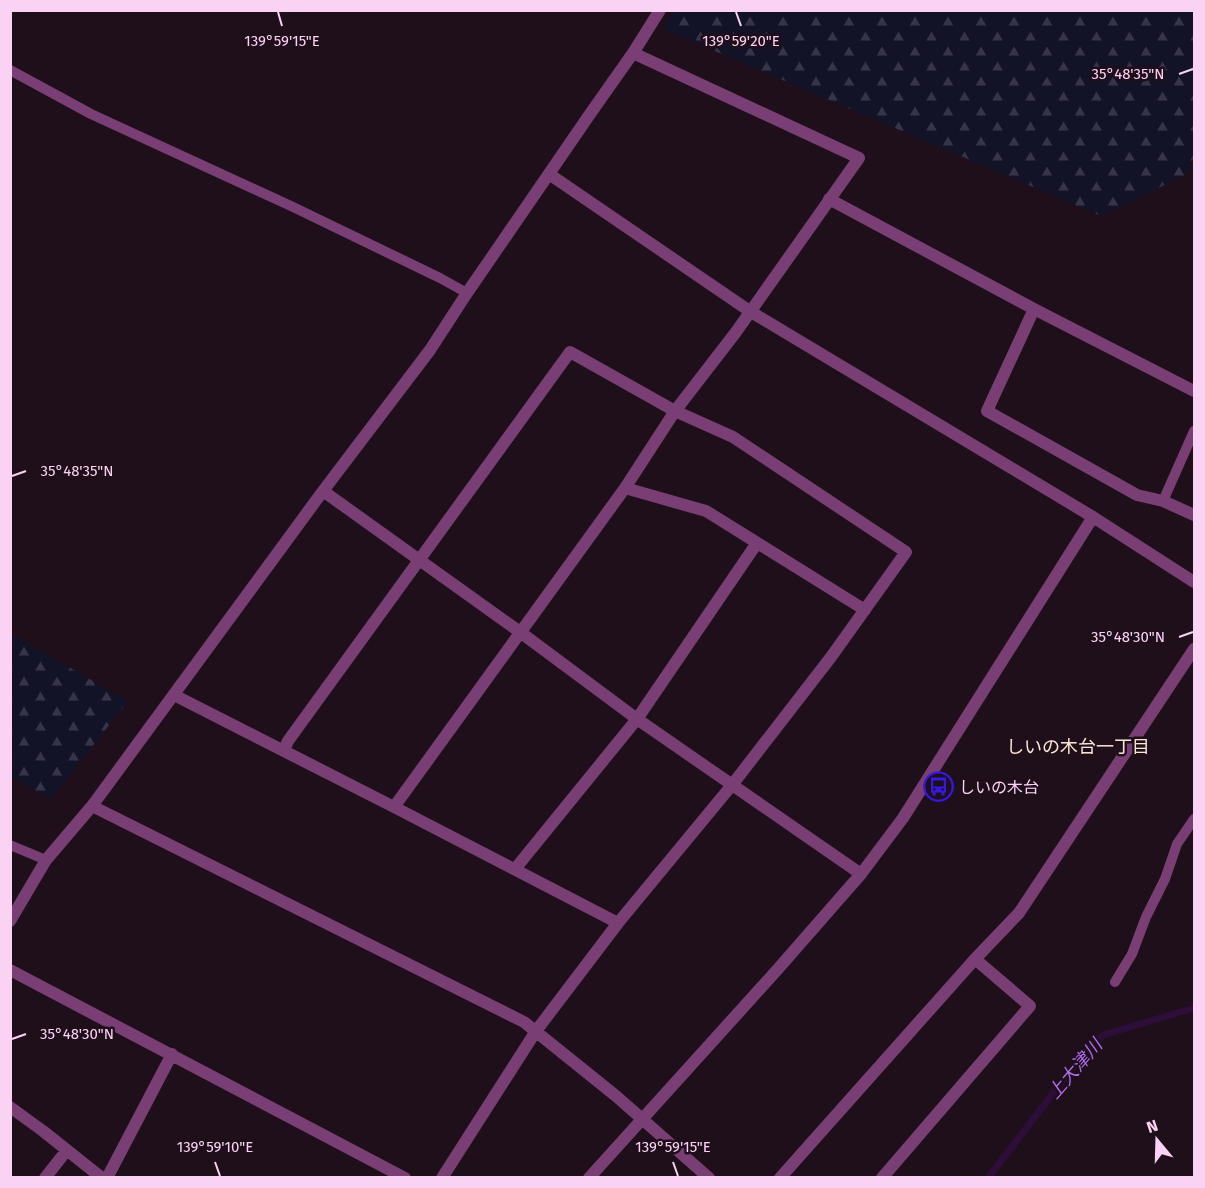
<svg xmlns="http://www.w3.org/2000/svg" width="1205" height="1188" font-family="'Fira Sans','Noto Sans JP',sans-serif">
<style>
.forest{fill:url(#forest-firs)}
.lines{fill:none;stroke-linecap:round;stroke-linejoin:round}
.stream{stroke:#2c0e39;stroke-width:7}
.service{stroke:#793f74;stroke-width:10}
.minor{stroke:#793f74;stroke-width:12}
.tertiary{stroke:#793f74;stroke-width:12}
.ticks{fill:none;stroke:#fad2f3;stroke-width:2}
.labels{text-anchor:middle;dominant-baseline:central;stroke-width:5;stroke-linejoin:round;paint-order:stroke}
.poi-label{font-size:16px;fill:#fad2f3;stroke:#1f0f1b;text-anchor:start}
.neighbourhood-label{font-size:18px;fill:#fae4d4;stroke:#1f0f1b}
.water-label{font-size:18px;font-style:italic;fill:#b06bef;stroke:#1f0f1b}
.ticks-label{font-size:15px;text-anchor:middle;fill:#fad2f3;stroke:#1f0f1b;stroke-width:5;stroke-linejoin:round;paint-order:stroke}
</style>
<defs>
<pattern id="forest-firs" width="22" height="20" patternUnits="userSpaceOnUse" patternTransform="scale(1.5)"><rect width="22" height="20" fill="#131328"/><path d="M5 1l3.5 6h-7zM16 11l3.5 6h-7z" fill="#363448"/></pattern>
</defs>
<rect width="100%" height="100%" fill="#1f0f1b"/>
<path class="forest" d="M 674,10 L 1194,11 L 1194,154 L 1189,173 L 1101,216 L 663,29 Z
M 11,634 L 128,701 L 51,799 L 11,778 Z"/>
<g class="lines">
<path class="stream" d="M 988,1178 L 1074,1066 L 1103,1035 L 1194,1008"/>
<path class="service" d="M 10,70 L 91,114 L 291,206 L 440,278 L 467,293
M 1163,501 L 1194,431
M 10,845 L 46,860
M 1115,982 L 1132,954 L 1146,917 L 1165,879 L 1177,844 L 1194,819"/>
<path class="minor" d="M 829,199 L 1034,309 L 1194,391
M 1034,309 L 987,411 L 1137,495 L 1163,501 L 1194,515
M 625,488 L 706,511 L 865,610
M 323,491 L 520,632 L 637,719 L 861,874
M 174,695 L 394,807 L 618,923
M 284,750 L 288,741 L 570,352 L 675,411 L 733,437 L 906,552 L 831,657 L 732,785 L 618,923 L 536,1031 L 442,1178
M 92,806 L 524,1022 L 616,1096 L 709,1178
M 394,807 L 625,488 L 675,411 L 736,332 L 859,158 L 633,53
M 515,869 L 637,719 L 757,543
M 10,921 L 46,860 L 92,806 L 323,491 L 430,350 L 467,293 L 590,114 L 633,53 L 660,10
M 10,970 L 405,1178
M 10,1107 L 43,1131 L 102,1178
M 45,1178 L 67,1150
M 107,1178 L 172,1054
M 780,1178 L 975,959 L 1019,913 L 1194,649
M 882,1178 L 1030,1006 L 975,959"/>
<path class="tertiary" d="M 549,174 L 751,312 L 1093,517 L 1194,582
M 589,1178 L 777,970 L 861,874 L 903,818 L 1093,517"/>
</g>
<path class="ticks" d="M 278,12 L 282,26M 736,12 L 741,26M 1179,74 L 1193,69M 12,476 L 26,471M 1179,637 L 1193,632M 12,1039 L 26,1034M 215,1162 L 220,1176M 673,1162 L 678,1176"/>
<defs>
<symbol id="bus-ring" viewBox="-11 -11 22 22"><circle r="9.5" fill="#1f0f1b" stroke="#3718e0" stroke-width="1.5"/><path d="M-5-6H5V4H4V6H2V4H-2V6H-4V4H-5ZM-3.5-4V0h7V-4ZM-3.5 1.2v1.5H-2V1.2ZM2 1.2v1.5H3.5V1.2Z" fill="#3718e0"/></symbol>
</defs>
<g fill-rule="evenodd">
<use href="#bus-ring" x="922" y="770" width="33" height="33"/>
</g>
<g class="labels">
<g class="poi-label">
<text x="959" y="787">しいの木台</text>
</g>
<g class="neighbourhood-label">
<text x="1078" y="747">しいの木台一丁目</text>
</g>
<g class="water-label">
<text transform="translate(1075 1069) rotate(-49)">上大津川</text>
</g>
</g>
<g class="ticks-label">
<text x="282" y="46">139°59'15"E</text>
<text x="741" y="46">139°59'20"E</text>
<text x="1128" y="79">35°48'35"N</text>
<text x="77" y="476">35°48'35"N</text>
<text x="1128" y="642">35°48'30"N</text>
<text x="77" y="1039">35°48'30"N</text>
<text x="215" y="1152">139°59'10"E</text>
<text x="673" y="1152">139°59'15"E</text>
</g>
<rect width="1205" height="1188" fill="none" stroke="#fad2f3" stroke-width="24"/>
<g transform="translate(1157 1140) rotate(341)" stroke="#1f0f1b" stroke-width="4.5" paint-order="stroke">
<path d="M0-4.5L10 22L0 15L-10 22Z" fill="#fad2f3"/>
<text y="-9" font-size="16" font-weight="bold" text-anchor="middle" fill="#fad2f3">N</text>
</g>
</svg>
